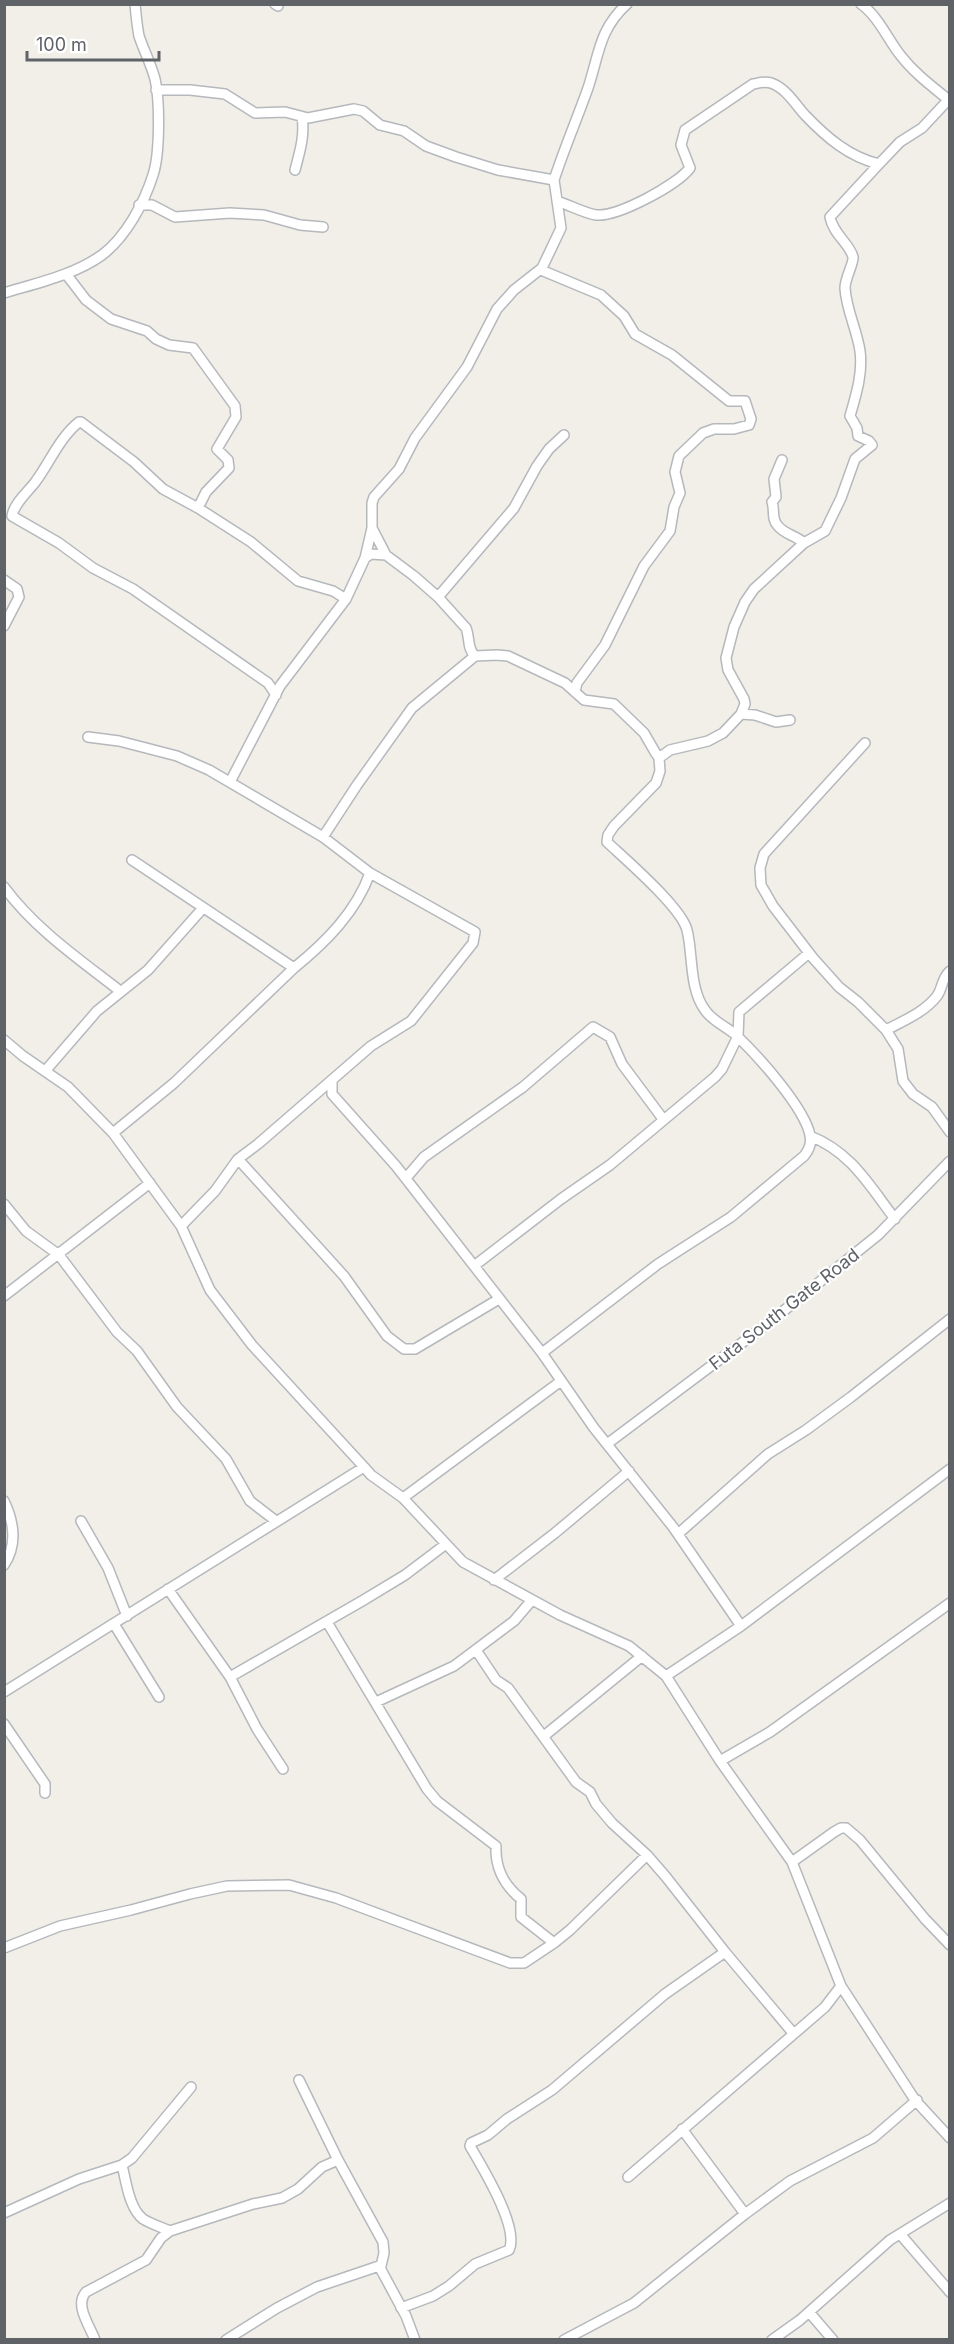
<svg xmlns="http://www.w3.org/2000/svg" width="954" height="2344" font-family="Inter,sans-serif">
<style>
.lines{fill:none;stroke-linecap:round;stroke-linejoin:round}
.minor-casing{stroke:#b5b8bc;stroke-width:12}
.minor{stroke:#fff;stroke-width:9}
.labels{text-anchor:middle;dominant-baseline:central;stroke-width:4.5;stroke-linejoin:round;paint-order:stroke}
.street-label{font-size:18px;fill:#5f6368;stroke:#fff}
</style>
<rect width="100%" height="100%" fill="#f1efe8"/>
<g class="lines">
<defs>
<path id="minor" d="M 275,4 L 278,6
M 861,4 C 879,17 888,40 901,56 C 915,74 933,87 950,101
M 156,90 L 190,90 L 225,94 L 255,113 L 285,112 L 308,118 L 354,109 L 363,111 L 380,125 L 404,131 L 426,146 L 456,157 L 498,170 L 554,180 L 561,228 L 542,268 L 514,290 L 497,309 L 467,367 L 415,438 L 399,469 L 374,497 L 372,503 L 372,528 L 365,558 L 346,599 L 280,686 L 230,782
M 295,170 C 300,151 305,135 302,117
M 554,180 C 564,149 577,119 588,88 C 599,55 599,29 627,4
M 557,201 C 569,205 584,213 596,215 C 618,217 677,185 690,168 L 681,145 L 685,130 L 753,84 C 759,83 765,81 771,83 C 786,88 795,104 805,115 C 826,137 849,157 879,164
M 139,205 L 152,205 L 175,217 L 230,213 L 264,215 L 300,225 L 323,227
M 541,270 L 601,295 L 624,316 L 635,334 L 672,355 L 729,401 L 745,401 L 751,419 L 749,425 L 734,429 L 714,429 L 703,433 L 679,456 L 675,472 L 680,493 L 674,507 L 670,531 L 644,566 L 605,645 L 577,683 L 575,692
M 66,274 L 86,300 L 111,319 L 147,331 L 156,339 L 169,345 L 193,348 L 235,406 L 236,417 L 217,449 L 228,460 L 229,468 L 206,492 L 198,508
M 4,293 C 37,283 74,275 102,255 C 126,237 144,203 153,175 C 160,154 160,101 155,79 C 151,64 144,51 139,36 C 137,26 136,15 135,4
M 782,460 L 774,479 L 776,497 L 772,502 C 775,510 771,519 778,526 C 784,534 797,536 804,543
M 372,528 L 386,555
M 365,558 L 371,554 L 386,555 L 414,576 L 438,597 L 466,628 C 470,638 467,649 475,656
M 4,580 L 17,589 L 19,597 L 4,626
M 438,597 L 514,508 L 537,466 L 549,449 L 564,435
M 276,695 L 268,683 L 133,589 L 93,568 L 59,543 L 12,516 C 14,503 29,491 36,481 C 50,462 60,437 79,422 L 81,422 L 134,462 L 163,489 L 198,508 L 251,542 L 298,581 L 333,591 L 346,599
M 741,714 L 755,715 L 776,722 L 790,720
M 88,737 L 119,741 L 177,756 L 209,770 L 323,837 L 370,873 L 475,932 L 473,943 L 411,1021 L 371,1046 L 258,1144 L 238,1159 L 215,1191 L 181,1226
M 865,743 L 764,854 L 760,868 L 761,885 L 773,906 L 813,958 L 839,987 L 858,1002 L 886,1030 L 898,1049 L 903,1081 L 913,1094 L 932,1107 L 950,1132
M 659,758 L 670,750 L 708,741 L 723,733 L 741,714 L 745,704 L 744,699 L 728,670 L 726,658 L 734,627 L 745,602 L 754,589 L 804,543 L 825,531 L 841,498 L 855,459 L 872,445 L 869,441 L 858,436 L 857,428 L 850,416 C 856,395 863,373 860,351 C 857,330 846,309 845,288 C 845,278 854,263 853,257 C 850,244 833,234 830,217 L 879,164 L 900,142 L 922,128 L 950,98
M 323,837 L 357,785 L 412,708 L 475,656 L 497,655 L 508,656 L 565,683 L 584,700 L 614,704 L 644,733 L 655,752 L 659,758 L 660,771 L 656,783 L 614,826 L 608,835 L 607,842 C 626,860 681,907 687,930 C 693,953 689,989 705,1010 C 712,1021 727,1027 737,1036 C 758,1056 804,1107 810,1135 C 812,1144 809,1150 804,1156 L 731,1217 L 658,1264 L 542,1353
M 132,860 L 294,968
M 4,887 C 35,929 79,959 120,991
M 886,1030 C 903,1021 925,1012 937,996 C 943,988 941,979 950,971
M 4,1040 L 23,1056 L 68,1087 L 113,1133 L 181,1226 L 210,1290 L 252,1345 L 364,1467
M 46,1070 L 97,1011 L 148,970 L 203,908
M 332,1080 L 332,1094 L 396,1166 L 542,1353 L 594,1428 L 673,1527 L 741,1626
M 113,1133 L 174,1083 L 294,968 C 326,942 356,912 370,873
M 810,1136 C 851,1152 869,1185 895,1219
M 238,1159 L 344,1276 L 387,1336 L 404,1349 L 415,1349 L 499,1299
M 406,1178 L 424,1157 L 523,1087 L 593,1027 L 610,1037 L 622,1064 L 663,1119
M 4,1204 L 26,1231 L 59,1255 L 117,1332 L 137,1351 L 177,1407 L 226,1459 L 250,1501 L 276,1521
M 474,1266 L 561,1199 L 610,1165 L 715,1077 L 722,1069 L 738,1036 L 739,1012 L 809,953
M 4,1296 L 150,1183
M 607,1444 L 771,1321 L 878,1235 L 950,1161
M 403,1498 L 561,1381
M 4,1501 C 14,1522 18,1544 4,1565
M 81,1521 L 108,1568 L 127,1616
M 678,1534 L 768,1454 L 806,1430 L 851,1397 L 950,1319
M 494,1580 L 555,1533 L 629,1471
M 168,1589 L 230,1677 L 257,1729 L 283,1769
M 327,1622 L 427,1789 L 437,1801 L 496,1846 C 495,1869 504,1885 521,1899 L 521,1917 L 554,1943
M 114,1624 L 159,1697
M 476,1650 L 496,1680 L 508,1688 L 576,1782 L 590,1792 L 596,1804 L 612,1823 L 647,1855 L 666,1877 L 725,1952 L 793,2033
M 666,1676 L 741,1626 L 950,1469
M 230,1677 L 362,1601 L 405,1575 L 446,1544
M 4,1692 L 364,1467 L 371,1475 L 403,1498 L 463,1562 L 560,1615 L 629,1646 L 666,1676 L 720,1761 L 792,1862 L 841,1986 L 915,2100 L 950,2138
M 376,1702 L 454,1666 L 514,1621 L 532,1600
M 4,1724 L 45,1784 L 45,1793
M 544,1736 L 642,1656
M 720,1761 L 770,1732 L 950,1603
M 792,1862 L 834,1832 L 841,1828 L 846,1828 L 860,1840 L 925,1919 L 950,1945
M 4,1948 L 60,1926 L 131,1910 L 190,1894 L 227,1886 L 289,1885 L 336,1898 L 510,1963 L 524,1963 L 554,1943 L 570,1930 L 647,1855
M 299,2080 L 338,2160 L 383,2242 L 384,2253 L 381,2266 L 379,2266 L 406,2316 L 415,2340
M 682,2129 L 745,2214
M 122,2165 C 126,2181 129,2208 143,2219 C 151,2224 161,2227 170,2231
M 628,2177 L 825,2007 L 841,1986
M 4,2213 L 79,2179 L 122,2165 L 132,2158 L 191,2087
M 900,2234 L 950,2292
M 401,2308 L 433,2296 L 449,2286 L 475,2264 L 509,2250 C 520,2228 482,2167 470,2146 L 471,2143 L 488,2135 L 507,2119 L 552,2090 L 665,1994 L 725,1952
M 809,2312 L 833,2340
M 95,2340 C 90,2326 74,2305 86,2292 L 146,2260 L 161,2238 L 170,2231 L 253,2204 L 282,2198 L 298,2189 L 322,2167 L 338,2160
M 226,2340 L 277,2308 L 317,2287 L 379,2266
M 564,2340 L 634,2303 L 745,2214 L 790,2181 L 873,2138 L 917,2100
M 772,2340 L 800,2320 L 890,2240 L 950,2203"/>
</defs>
<use href="#minor" class="minor-casing"/>
<use href="#minor" class="minor"/>
</g>
<g class="labels">
<g class="street-label">
<text transform="translate(784 1309) rotate(-38)">Futa South Gate Road</text>
</g>
</g>
<rect width="954" height="2344" fill="none" stroke="#5f6368" stroke-width="12"/>
<path d="M27 51v9h132v-9" fill="none" stroke="#5f6368" stroke-width="3"/>
<text x="36" y="51" font-size="18" fill="#5f6368" stroke="#ffffff" stroke-width="4.5" paint-order="stroke">100 m</text>
</svg>
